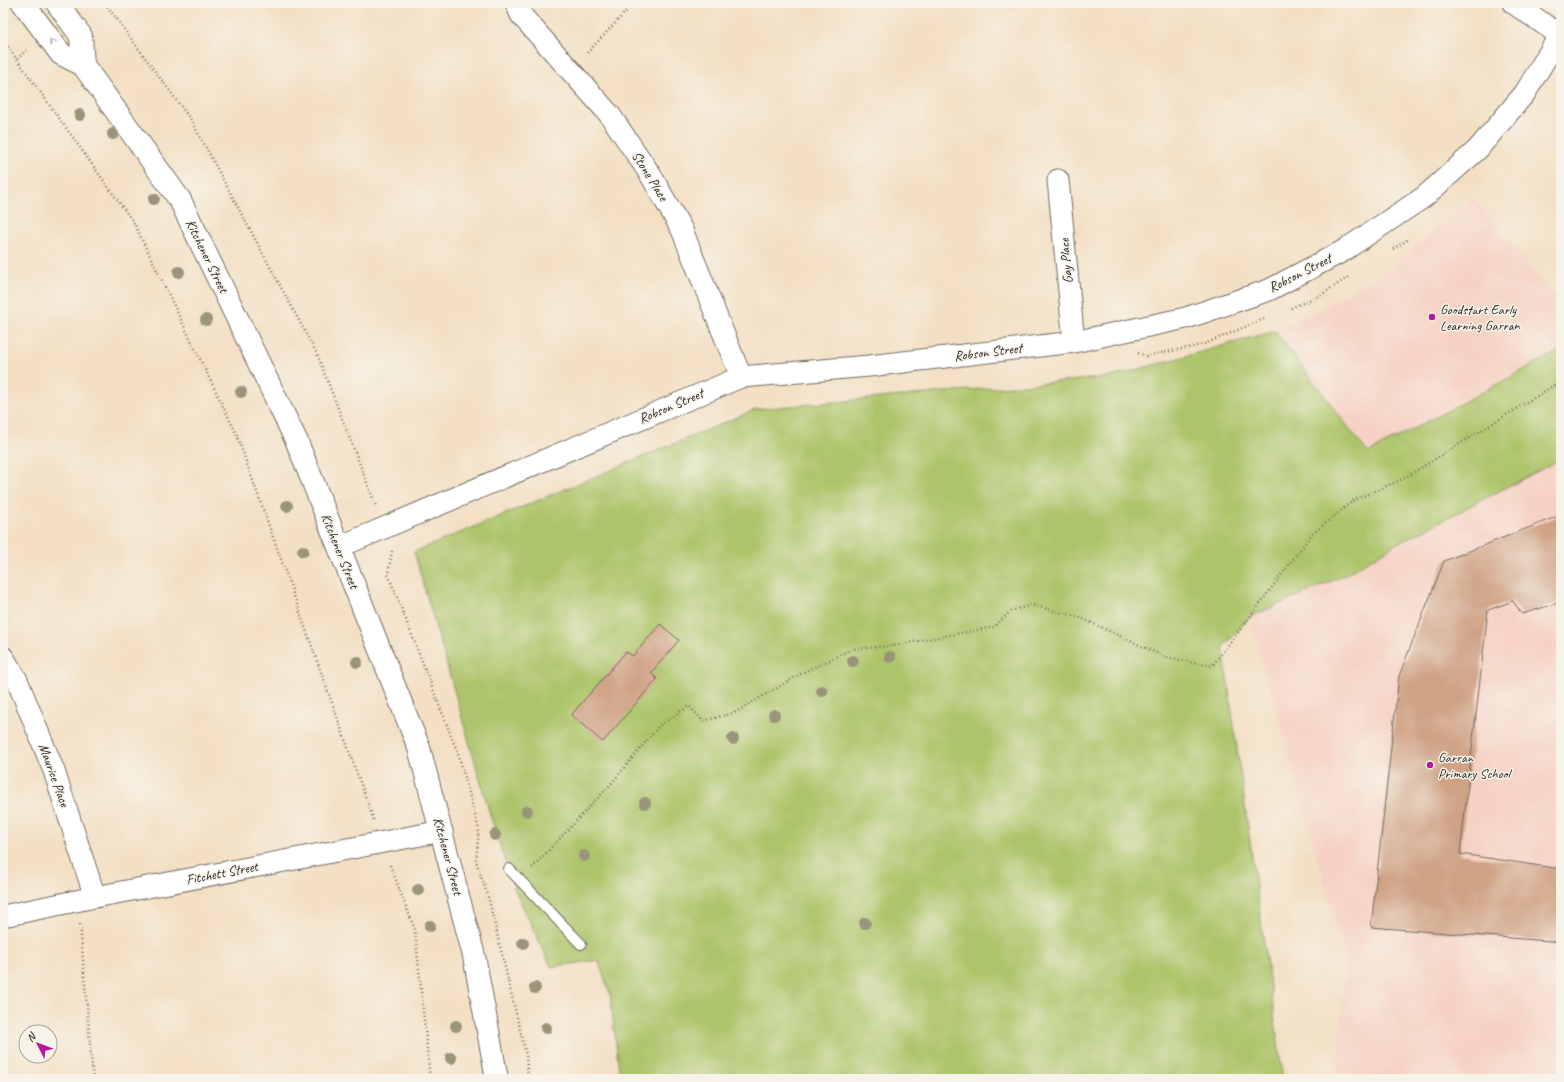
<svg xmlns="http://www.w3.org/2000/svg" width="1564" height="1082" font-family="Caveat,sans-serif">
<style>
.built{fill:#f6d2c4}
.park{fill:#adc56a;stroke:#6c784a}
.building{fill:#cfa285}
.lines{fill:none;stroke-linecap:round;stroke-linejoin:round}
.service-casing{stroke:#716a60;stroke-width:12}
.minor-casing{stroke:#716a60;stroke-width:23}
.tertiary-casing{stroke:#716a60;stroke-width:24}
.path{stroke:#716a60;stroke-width:2.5;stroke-dasharray:1 3;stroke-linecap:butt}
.service{stroke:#fff;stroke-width:10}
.minor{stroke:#fff;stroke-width:21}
.tertiary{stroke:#fff;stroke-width:22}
.tree{fill:#9a957a}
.oneway{stroke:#a0a0a0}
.poi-dot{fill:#b5179e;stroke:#f7f3e8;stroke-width:1.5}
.labels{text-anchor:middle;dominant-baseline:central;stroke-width:3;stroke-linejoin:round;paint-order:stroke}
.street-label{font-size:14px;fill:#2b2b2b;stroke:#f7f3e8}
.poi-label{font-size:14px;fill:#2b2b2b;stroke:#f7f3e8;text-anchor:start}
</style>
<rect width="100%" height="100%" fill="#f7f3e8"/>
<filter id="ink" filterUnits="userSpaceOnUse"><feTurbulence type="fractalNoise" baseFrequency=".025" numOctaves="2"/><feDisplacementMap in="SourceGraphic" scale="8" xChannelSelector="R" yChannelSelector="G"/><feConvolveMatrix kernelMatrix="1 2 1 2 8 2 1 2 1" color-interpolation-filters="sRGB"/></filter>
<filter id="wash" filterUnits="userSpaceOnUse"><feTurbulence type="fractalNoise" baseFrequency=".012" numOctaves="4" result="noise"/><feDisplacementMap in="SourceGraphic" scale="16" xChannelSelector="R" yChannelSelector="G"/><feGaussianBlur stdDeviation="0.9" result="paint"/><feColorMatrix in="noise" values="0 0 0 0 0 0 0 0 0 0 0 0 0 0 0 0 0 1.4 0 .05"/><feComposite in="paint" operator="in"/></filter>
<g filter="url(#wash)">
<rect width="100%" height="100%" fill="#f3dfc3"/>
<path class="built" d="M 1473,198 L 1561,302 L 1561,350 L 1368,453 L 1275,331 L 1331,303 L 1384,273 Z
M 1561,459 L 1561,1079 L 1336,1079 L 1346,960 L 1250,617 L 1393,546 Z"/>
<path class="park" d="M 1275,331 L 1368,453 L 1561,350 L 1561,459 L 1393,546 L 1343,576 L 1250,617 L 1223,647 L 1283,1079 L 620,1079 L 610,994 L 598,960 L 551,967 L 514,888 L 492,821 L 414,552 L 757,409 L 1111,377 Z"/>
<g id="blocks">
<path class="building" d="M 1561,515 L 1561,602 L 1522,614 L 1513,601 L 1488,610 L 1460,854 L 1561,869 L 1561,942 L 1371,927 L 1399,676 L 1444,561 Z
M 660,624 L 679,640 L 651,673 L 657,679 L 603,742 L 571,715 L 626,652 L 633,656 Z"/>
</g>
</g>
<g filter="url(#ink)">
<use href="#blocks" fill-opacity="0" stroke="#716a60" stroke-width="1"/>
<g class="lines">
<defs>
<path id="service" d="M 509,869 L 581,944"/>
<path id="minor" d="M 516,3 L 521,15 L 610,115 L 650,174 L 682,230 L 741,377
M 1513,3 L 1560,35
M 1058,180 L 1074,342
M 339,547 L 741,377 L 869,366 L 1074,342 L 1186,318 L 1269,290 L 1343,251 L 1424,197 L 1478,149 L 1525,93 L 1561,33
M 3,657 L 17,680 L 54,771 L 95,897
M 3,916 L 95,897 L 442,831"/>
<path id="tertiary" d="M 23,3 L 61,54 L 83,65 L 180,200 L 297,442 L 419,748 L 474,956 L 497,1079
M 57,3 L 81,36 L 83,65"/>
</defs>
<use href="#service" class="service-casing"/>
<use href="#minor" class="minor-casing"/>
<use href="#tertiary" class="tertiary-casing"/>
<path class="path" d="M 105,3 L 191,120 L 317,354 L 376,506
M 3,40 L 134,223 L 236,433 L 374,821
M 587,53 L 634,3
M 17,59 L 27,50
M 1393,249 L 1407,240 L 1407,237
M 1291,308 L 1321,295 L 1350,276
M 1138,353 L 1146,356 L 1202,345 L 1264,319
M 392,551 L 388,574 L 459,756 L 479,830 L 476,861 L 489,900 L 526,1055 L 528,1079
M 390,865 L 415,930 L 430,1079
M 532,868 L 610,785 L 660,725 L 689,706 L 703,721 L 734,713 L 804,672 L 852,649 L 891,646 L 994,627 L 1011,611 L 1031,605 L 1079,617 L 1165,657 L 1212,666 L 1250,617 L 1311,535 L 1354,500 L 1403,479 L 1561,381
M 80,924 L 93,1079"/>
<use href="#service" class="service"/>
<use href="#minor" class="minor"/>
<use href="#tertiary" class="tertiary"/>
</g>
<g class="tree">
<circle cx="80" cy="115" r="6"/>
<circle cx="113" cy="134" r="6"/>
<circle cx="154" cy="199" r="6"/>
<circle cx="179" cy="272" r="6"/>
<circle cx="206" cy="320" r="6"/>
<circle cx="241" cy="392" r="6"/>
<circle cx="287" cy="506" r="6"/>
<circle cx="303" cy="551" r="6"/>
<circle cx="890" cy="657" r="6"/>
<circle cx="853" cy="661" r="6"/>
<circle cx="357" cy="662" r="6"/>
<circle cx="822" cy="691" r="6"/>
<circle cx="774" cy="715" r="6"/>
<circle cx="733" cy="739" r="6"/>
<circle cx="645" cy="803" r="6"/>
<circle cx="527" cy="811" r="6"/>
<circle cx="495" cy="835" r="6"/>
<circle cx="584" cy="856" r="6"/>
<circle cx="418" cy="890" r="6"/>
<circle cx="865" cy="923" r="6"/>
<circle cx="430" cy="926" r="6"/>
<circle cx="523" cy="943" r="6"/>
<circle cx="535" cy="988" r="6"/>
<circle cx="456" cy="1026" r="6"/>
<circle cx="546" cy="1028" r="6"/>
<circle cx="451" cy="1058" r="6"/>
</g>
<defs><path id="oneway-chevron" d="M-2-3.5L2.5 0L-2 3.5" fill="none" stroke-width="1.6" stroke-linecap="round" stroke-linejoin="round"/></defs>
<use class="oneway" href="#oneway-chevron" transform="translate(52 42) rotate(-127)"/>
</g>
<g class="poi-dot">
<circle cx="1432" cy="317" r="4"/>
<circle cx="1430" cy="765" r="4"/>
</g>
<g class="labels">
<g class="street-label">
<text transform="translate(650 176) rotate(58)">Stone Place</text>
<text transform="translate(207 256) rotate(64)">Kitchener Street</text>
<text transform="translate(1066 261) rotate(-95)">Gay Place</text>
<text transform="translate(1300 273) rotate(-27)">Robson Street</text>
<text transform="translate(988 352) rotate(-7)">Robson Street</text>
<text transform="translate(671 406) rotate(-23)">Robson Street</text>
<text transform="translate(340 551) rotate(68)">Kitchener Street</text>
<text transform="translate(54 775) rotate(70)">Maurice Place</text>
<text transform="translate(448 856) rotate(75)">Kitchener Street</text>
<text transform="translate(222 873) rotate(-11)">Fitchett Street</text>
</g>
<g class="poi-label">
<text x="1440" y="309">Goodstart Early<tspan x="1440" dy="16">Learning Garran</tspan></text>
<text x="1438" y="757">Garran<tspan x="1438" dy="16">Primary School</tspan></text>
</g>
</g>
<rect width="1564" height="1082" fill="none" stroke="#f7f3e8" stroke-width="16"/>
<g transform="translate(38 1044) rotate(312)"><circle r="19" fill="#f7f3e8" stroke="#a5a39c"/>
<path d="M0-3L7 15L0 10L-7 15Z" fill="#b5179e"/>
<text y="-6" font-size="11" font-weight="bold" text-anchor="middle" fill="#2b2b2b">N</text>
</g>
</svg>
